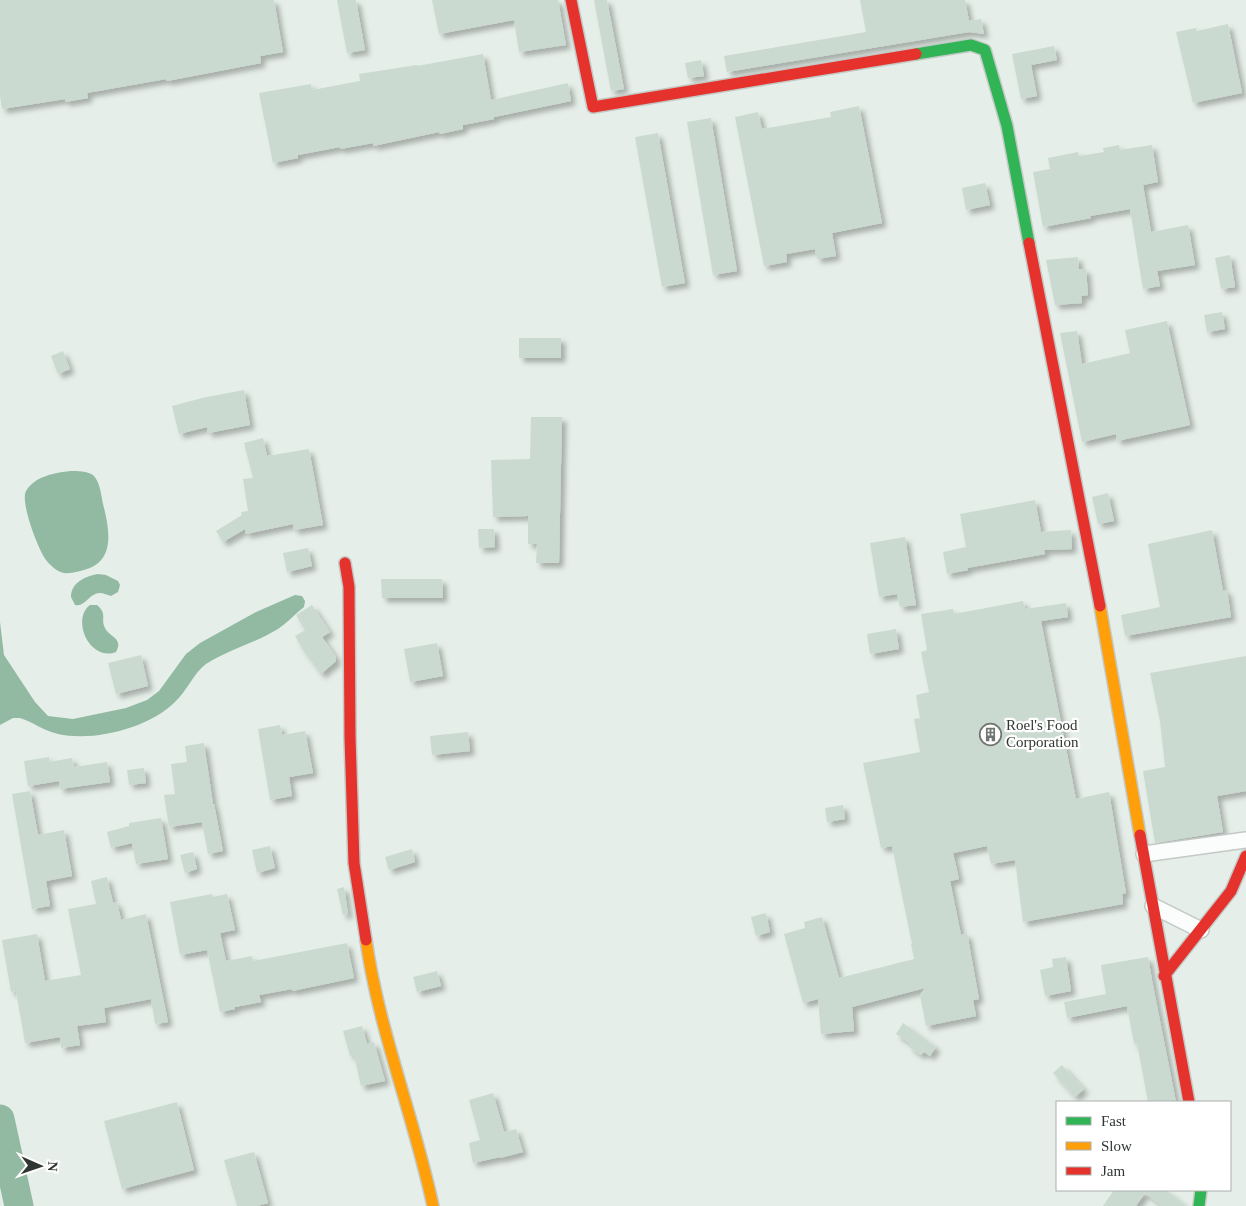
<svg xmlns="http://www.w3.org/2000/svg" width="1246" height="1206" font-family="'Times New Roman',serif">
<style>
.water{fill:#92baa2}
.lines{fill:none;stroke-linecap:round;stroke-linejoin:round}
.river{stroke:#92baa2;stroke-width:29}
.building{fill:#cbdad1;filter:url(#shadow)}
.street-casing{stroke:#c3c9c5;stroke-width:18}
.fast-casing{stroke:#c3c9c5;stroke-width:14}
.slow-casing{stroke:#c3c9c5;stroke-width:14}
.jam-casing{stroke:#c3c9c5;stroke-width:14}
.street{stroke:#fbfcfc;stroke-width:15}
.fast{stroke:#30b455;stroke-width:11}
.slow{stroke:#ff9f0a;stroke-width:11}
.jam{stroke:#e5322d;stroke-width:11}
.labels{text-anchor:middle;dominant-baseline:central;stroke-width:4.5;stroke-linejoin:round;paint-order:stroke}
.poi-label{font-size:15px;fill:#303632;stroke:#fff;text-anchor:start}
</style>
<defs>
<filter id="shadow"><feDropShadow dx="4.5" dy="4.5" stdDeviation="2.5" flood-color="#0004"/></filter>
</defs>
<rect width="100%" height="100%" fill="#e5eee8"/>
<path class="water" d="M 70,471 C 78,471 87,471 93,475 C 100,482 101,494 103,504 C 109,527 116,560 87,569 C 80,571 71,574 64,573 C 57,572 50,565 46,560 C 38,549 20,502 26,491 C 35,476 55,473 70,471 Z
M 98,574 L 106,575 L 118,581 L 120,585 L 118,592 L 111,596 C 107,595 104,593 100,593 C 89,593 86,607 75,605 L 71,597 C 71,583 85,576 98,574 Z
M 295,595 L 302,596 L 305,601 L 304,607 C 295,614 287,623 278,629 C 255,643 228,650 206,664 C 193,674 187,691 175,702 C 149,728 94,742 58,734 C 44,731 33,722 20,718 L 13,718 L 0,725 L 0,622 L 4,655 L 35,702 L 48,716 L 73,719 L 126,708 L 147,700 L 159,691 L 186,654 L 200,643 L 256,612 Z
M 90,605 L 97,605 C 108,614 100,619 105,628 C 109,637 124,638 116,652 C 89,662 71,619 90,605 Z"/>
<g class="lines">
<path class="river" d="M 0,1119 L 19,1206"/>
</g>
<path class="building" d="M 0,0 L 274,0 L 283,52 L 260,56 L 261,63 L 167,81 L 166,79 L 87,93 L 88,98 L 65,102 L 65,99 L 2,109 L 0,96 Z
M 337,0 L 356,0 L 365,50 L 347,53 Z
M 432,0 L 558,0 L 566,45 L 519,52 L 514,20 L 439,34 Z
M 594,0 L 607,0 L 624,89 L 611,91 Z
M 860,0 L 965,0 L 969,21 L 981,19 L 984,34 L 969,32 L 727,72 L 724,56 L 866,32 Z
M 1228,24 L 1242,93 L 1193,103 L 1176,32 L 1196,28 L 1197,31 Z
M 1054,46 L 1057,60 L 1031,65 L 1037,96 L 1021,99 L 1012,54 Z
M 483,54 L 491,100 L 568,83 L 571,101 L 494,117 L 494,119 L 463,125 L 463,129 L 440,134 L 439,132 L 373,146 L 373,143 L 340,149 L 340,147 L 298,155 L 298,158 L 273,163 L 259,93 L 311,84 L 312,90 L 360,81 L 359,74 L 417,65 L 417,66 Z
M 701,60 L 704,76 L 688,78 L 685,63 Z
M 859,106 L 882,223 L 832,233 L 836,256 L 817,259 L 815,249 L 786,254 L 787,262 L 764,266 L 735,117 L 758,112 L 762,129 L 831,117 L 830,112 Z
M 711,118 L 737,271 L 713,275 L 687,122 Z
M 658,133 L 685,283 L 662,287 L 635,137 Z
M 1119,145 L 1120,150 L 1152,145 L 1158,182 L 1143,185 L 1151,232 L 1188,225 L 1195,265 L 1157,271 L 1160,286 L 1143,289 L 1130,209 L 1090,216 L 1091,218 L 1043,227 L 1033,172 L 1050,169 L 1048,158 L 1078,152 L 1079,156 L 1104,152 L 1103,148 Z
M 985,183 L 990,205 L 966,210 L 962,188 Z
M 1230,255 L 1235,287 L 1221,289 L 1215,258 Z
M 1078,257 L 1079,269 L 1086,269 L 1088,295 L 1081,296 L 1082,303 L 1055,305 L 1046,260 Z
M 1222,312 L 1225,329 L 1207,332 L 1204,315 Z
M 1167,321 L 1190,425 L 1117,441 L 1116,434 L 1082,442 L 1060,333 L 1077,331 L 1082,364 L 1130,353 L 1125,330 Z
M 519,338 L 561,338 L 561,358 L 519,358 Z
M 63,351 L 70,369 L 58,374 L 51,356 Z
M 244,390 L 250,425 L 208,433 L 207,427 L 179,434 L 172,406 L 202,398 Z
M 531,417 L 562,417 L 559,563 L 536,563 L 537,544 L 528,544 L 528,516 L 493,517 L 491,460 L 530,459 Z
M 263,438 L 267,456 L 309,449 L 323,525 L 294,530 L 293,524 L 246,534 L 245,529 L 223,542 L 216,531 L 242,515 L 241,512 L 248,511 L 243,479 L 253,478 L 244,443 Z
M 1108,493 L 1114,521 L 1098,524 L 1092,497 Z
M 1035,500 L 1041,532 L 1071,530 L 1072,549 L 1044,550 L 1045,554 L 967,568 L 968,570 L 947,574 L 943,552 L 966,547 L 960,514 Z
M 478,529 L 494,529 L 495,547 L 479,548 Z
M 1212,530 L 1223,591 L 1227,590 L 1231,617 L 1125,636 L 1121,615 L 1160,607 L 1148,544 Z
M 905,537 L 916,605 L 900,607 L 897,594 L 879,597 L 870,543 Z
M 308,548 L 312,566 L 287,572 L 283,553 Z
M 381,579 L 442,579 L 443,598 L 382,598 Z
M 1023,601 L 1025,609 L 1066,603 L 1068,617 L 1041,621 L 1076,799 L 1109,792 L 1126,893 L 1122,894 L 1123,904 L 1023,922 L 1015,860 L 991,864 L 987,846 L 953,853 L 959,879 L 950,881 L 961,935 L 967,933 L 979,999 L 973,1000 L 976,1016 L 926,1026 L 920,995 L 925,988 L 852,1007 L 854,1031 L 821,1034 L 818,999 L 803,1003 L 784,934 L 805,928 L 804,922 L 822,917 L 839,978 L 914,959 L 911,944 L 912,944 L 892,846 L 881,848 L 863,763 L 920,752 L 914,719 L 920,718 L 916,695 L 929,692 L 921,652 L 927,650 L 921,614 L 953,609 L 954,614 Z
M 312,605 L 330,632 L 322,637 L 336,657 L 336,661 L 321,674 L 305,653 L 295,636 L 305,630 L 296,615 Z
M 896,629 L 899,649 L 870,654 L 867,634 Z
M 437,643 L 443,676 L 410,682 L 404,649 Z
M 141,655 L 148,686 L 116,694 L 108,663 Z
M 1246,656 L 1246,791 L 1217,796 L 1223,832 L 1155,843 L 1143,771 L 1165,767 L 1160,721 L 1150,673 Z
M 280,725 L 282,735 L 305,731 L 313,773 L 289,777 L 292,796 L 270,800 L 258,729 Z
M 468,732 L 470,751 L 432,755 L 430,736 Z
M 204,743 L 213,804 L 214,804 L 223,851 L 208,854 L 202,822 L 169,827 L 164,795 L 175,794 L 171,764 L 187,762 L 185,746 Z
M 49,757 L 49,762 L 72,758 L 74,767 L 107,762 L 110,782 L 60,789 L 59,781 L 28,786 L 24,761 Z
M 144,768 L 146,783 L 129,785 L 127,770 Z
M 30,791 L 38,835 L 64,830 L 72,876 L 46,881 L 50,906 L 32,909 L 12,794 Z
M 843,805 L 845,819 L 827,822 L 825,808 Z
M 161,818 L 168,859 L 136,864 L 132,843 L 111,848 L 107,832 L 129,826 L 129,823 Z
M 270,846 L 275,868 L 257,873 L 252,850 Z
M 412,849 L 415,862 L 389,870 L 385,857 Z
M 193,852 L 197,869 L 185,873 L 180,855 Z
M 107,877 L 113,903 L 117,902 L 121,920 L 146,914 L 168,1022 L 155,1024 L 151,999 L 104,1008 L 106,1022 L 77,1026 L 80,1045 L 61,1048 L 60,1037 L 25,1043 L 16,991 L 11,992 L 2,940 L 37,934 L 45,981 L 81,975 L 68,909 L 96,904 L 91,881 Z
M 344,887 L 348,914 L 343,915 L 337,889 Z
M 212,894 L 213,897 L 227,894 L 235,930 L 220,933 L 226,961 L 252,956 L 253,961 L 347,943 L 354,978 L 292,991 L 292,989 L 259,995 L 261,1002 L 235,1007 L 235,1009 L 220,1012 L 207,950 L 180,955 L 170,902 Z
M 766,913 L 770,932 L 756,936 L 751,917 Z
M 1066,957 L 1071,991 L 1045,996 L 1040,970 L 1053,967 L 1052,959 Z
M 1148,957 L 1152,980 L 1176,1102 L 1148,1102 L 1137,1043 L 1134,1044 L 1127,1006 L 1067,1018 L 1064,1002 L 1106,994 L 1101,965 Z
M 437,971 L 441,986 L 417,992 L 413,977 Z
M 903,1023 L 936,1047 L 930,1056 L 924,1052 L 921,1055 L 909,1047 L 911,1044 L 896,1034 Z
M 362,1026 L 367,1044 L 374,1042 L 385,1081 L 361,1086 L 354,1055 L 350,1056 L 343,1031 Z
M 1062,1065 L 1084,1089 L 1075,1097 L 1053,1073 Z
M 493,1093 L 504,1132 L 516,1129 L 523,1152 L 500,1158 L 500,1157 L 473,1163 L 469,1143 L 480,1140 L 469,1100 Z
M 177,1102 L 194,1170 L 122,1189 L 104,1121 Z
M 254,1152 L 268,1203 L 257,1206 L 237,1206 L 224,1160 Z
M 1114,1190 L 1166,1190 L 1186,1206 L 1162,1206 L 1145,1193 L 1136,1206 L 1103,1206 Z"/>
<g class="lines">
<defs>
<path id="street" d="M 1144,854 L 1246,840
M 1153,906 L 1201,930"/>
<path id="fast" d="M 916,54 L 971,45 L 985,50 L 1007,126 L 1029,243
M 1199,1206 L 1201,1190"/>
<path id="slow" d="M 1100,606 L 1140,835
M 366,940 C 379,1031 414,1117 433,1206"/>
<path id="jam" d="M 571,0 L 593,107 L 916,54
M 1029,243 L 1100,606
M 345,563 L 349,587 L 350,737 L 354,863 L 366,940
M 1140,835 L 1189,1102
M 1164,976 L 1231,891 L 1246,856"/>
</defs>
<use href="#street" class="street-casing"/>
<use href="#fast" class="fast-casing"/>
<use href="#slow" class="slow-casing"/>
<use href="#jam" class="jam-casing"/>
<use href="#street" class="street"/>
<use href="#fast" class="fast"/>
<use href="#slow" class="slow"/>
<use href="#jam" class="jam"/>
</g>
<defs>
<symbol id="building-ring" viewBox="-11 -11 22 22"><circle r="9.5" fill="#fff" stroke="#6f7672" stroke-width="1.5"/><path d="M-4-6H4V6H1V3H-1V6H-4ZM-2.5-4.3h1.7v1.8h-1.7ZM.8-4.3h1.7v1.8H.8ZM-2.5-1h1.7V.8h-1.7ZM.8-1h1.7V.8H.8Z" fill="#6f7672"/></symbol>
</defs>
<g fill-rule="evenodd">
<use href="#building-ring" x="978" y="722" width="25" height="25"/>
</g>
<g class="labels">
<g class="poi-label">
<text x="1006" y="725">Roel's Food<tspan x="1006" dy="17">Corporation</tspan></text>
</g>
</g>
<rect x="1056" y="1101" width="175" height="90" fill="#ffffff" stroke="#acafad"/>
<rect x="1066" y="1117" width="25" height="8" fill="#30b455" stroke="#acafad"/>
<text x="1101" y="1126" font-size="15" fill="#303632">Fast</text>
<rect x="1066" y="1142" width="25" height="8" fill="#ff9f0a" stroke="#acafad"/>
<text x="1101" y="1151" font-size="15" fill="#303632">Slow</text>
<rect x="1066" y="1167" width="25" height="8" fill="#e5322d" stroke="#acafad"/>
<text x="1101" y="1176" font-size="15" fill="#303632">Jam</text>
<g transform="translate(40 1166) rotate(92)" stroke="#ffffff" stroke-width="4" paint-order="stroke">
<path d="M0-4L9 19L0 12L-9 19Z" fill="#303632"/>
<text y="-8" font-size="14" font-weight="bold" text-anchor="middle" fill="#303632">N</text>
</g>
</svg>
